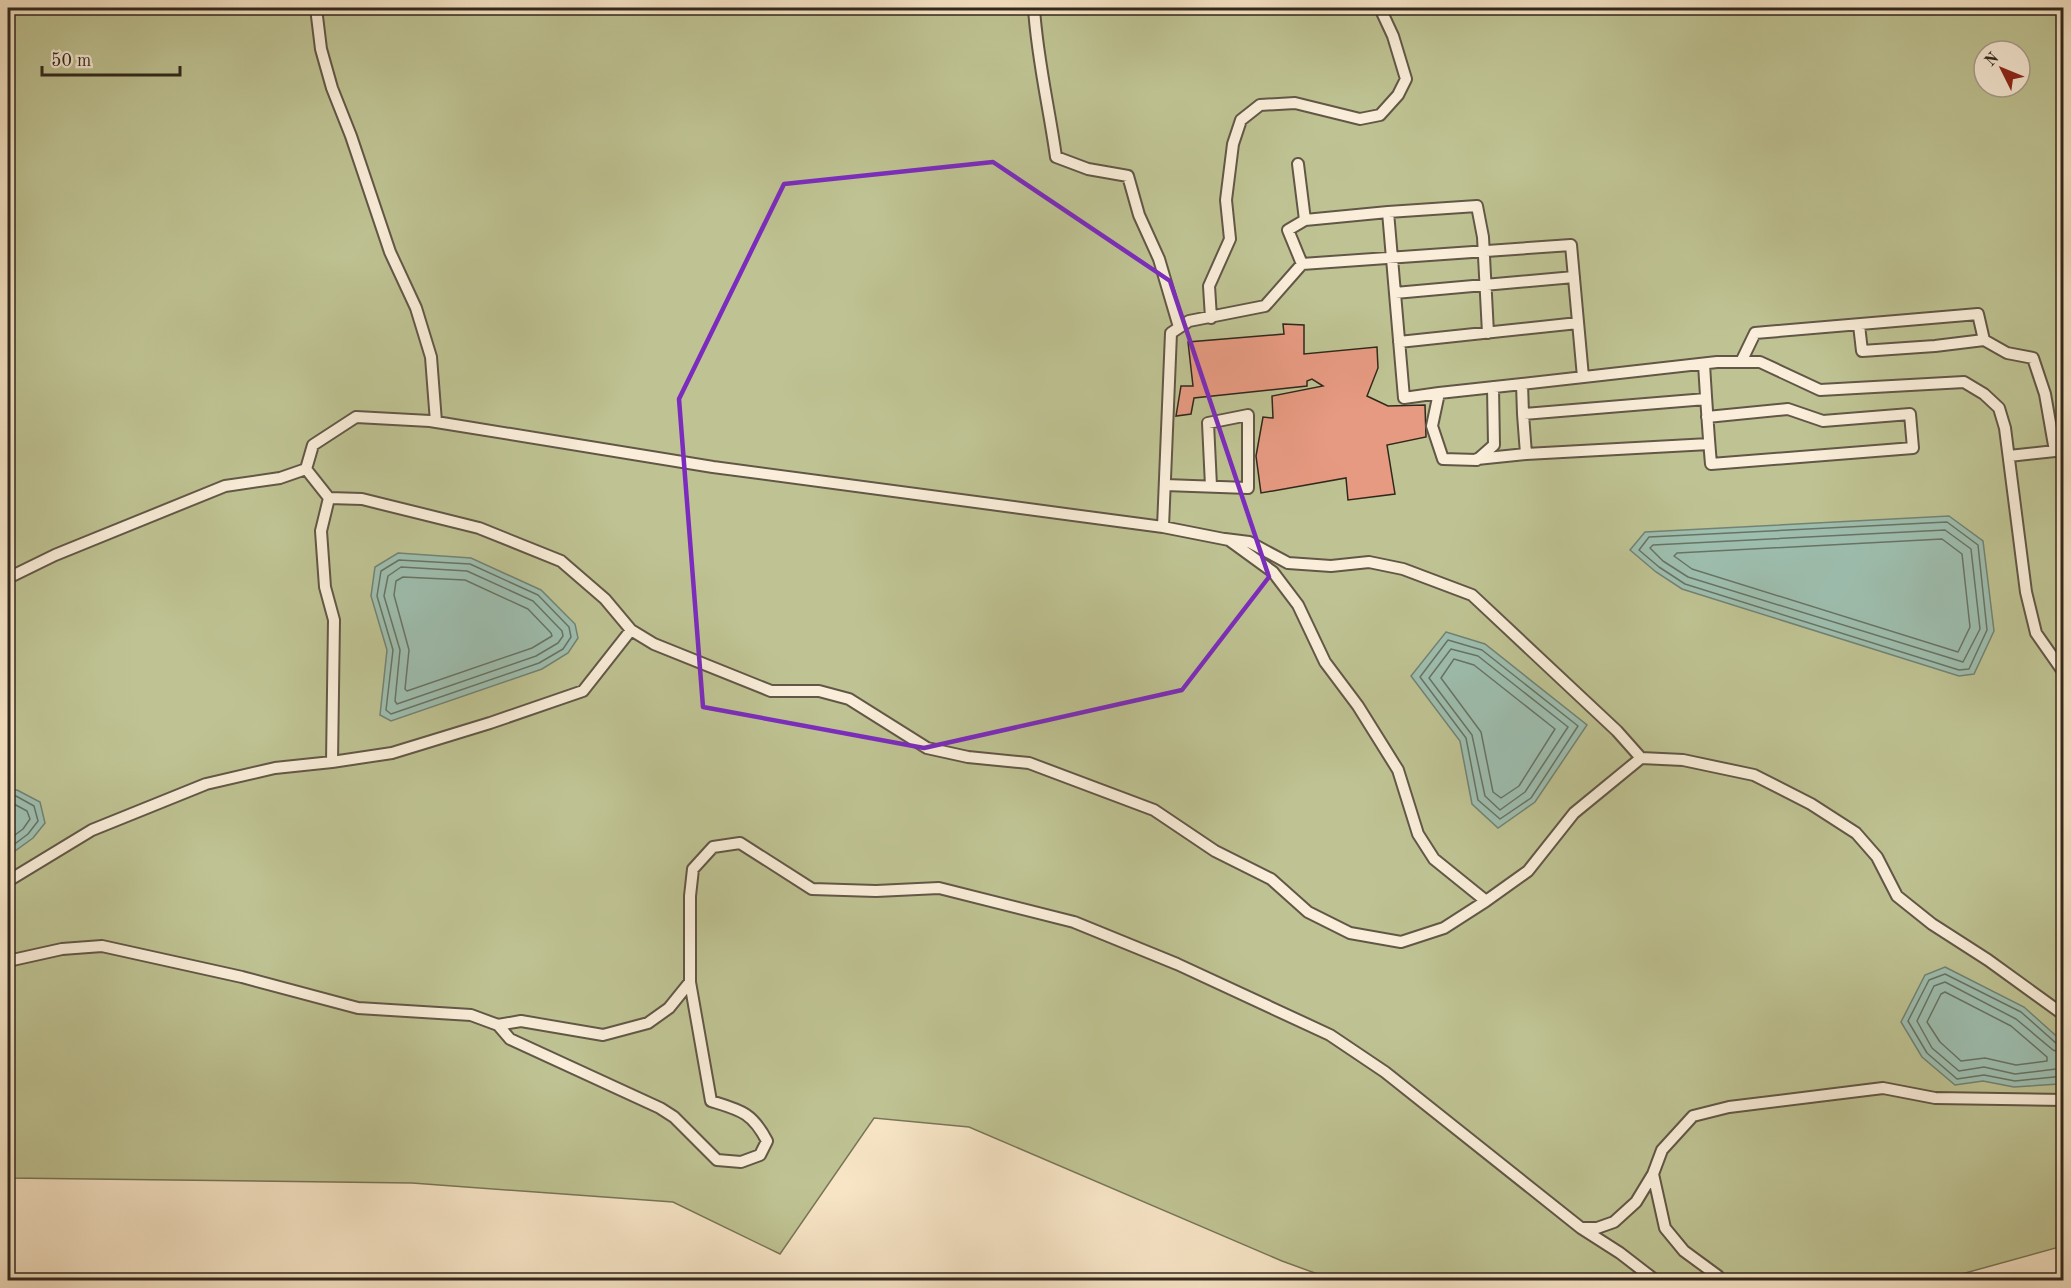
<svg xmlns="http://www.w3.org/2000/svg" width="2071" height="1288" font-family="'Old Standard TT',serif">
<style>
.green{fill:#bfc393;stroke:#787658;stroke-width:1.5;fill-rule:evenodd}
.water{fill:#9ebfb0;stroke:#728375;stroke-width:1.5}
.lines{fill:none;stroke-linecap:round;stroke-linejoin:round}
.shore{stroke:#677466;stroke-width:1.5}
.building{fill:#e69a81;stroke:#30281d;stroke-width:1.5}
.lane-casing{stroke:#625747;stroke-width:14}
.lane{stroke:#faeeda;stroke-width:10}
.marked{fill:none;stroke:#7b2cbf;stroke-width:4.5;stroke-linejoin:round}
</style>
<rect width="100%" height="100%" fill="#f7e5c6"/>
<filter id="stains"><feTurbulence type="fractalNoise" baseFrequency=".00333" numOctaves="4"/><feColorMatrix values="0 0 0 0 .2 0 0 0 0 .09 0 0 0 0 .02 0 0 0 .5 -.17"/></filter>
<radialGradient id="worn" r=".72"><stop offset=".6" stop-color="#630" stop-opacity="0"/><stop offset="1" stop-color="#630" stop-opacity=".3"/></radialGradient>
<path class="green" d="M 8,8 L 2063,8 L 2063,1246 L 1940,1280 L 1334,1280 L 1282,1261 L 969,1127 L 874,1118 L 780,1254 L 673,1202 L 412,1183 L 8,1178 ZM 1984,51 L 2020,51 L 2020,87 L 1984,87 Z"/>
<path class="water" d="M 1949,516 L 1983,541 L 1994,631 L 1974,674 L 1959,676 L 1682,589 L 1656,572 L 1630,550 L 1645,532 Z
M 398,553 L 471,558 L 541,590 L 575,624 L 578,638 L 568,653 L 542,669 L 391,721 L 380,715 L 387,650 L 371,596 L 375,567 Z
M 1446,632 L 1485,644 L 1587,725 L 1535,802 L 1498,828 L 1472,804 L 1460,741 L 1411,676 Z
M 17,790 L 40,802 L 45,823 L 33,838 L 8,856 L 8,791 Z
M 1945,967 L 2024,1007 L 2063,1042 L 2063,1080 L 2059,1084 L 2014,1087 L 1983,1081 L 1955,1085 L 1922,1057 L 1901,1022 L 1925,975 Z"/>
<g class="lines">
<path class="shore" d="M 1947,522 L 1978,545 L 1987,630 L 1969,669 L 1959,670 L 1685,584 L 1659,567 L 1639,550 L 1649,537 Z
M 1945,530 L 1971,549 L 1980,629 L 1963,662 L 1688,577 L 1663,561 L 1650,548 L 1653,545 Z
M 1942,539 L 1962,554 L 1970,627 L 1958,652 L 1692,569 L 1674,556 L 1677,553 Z
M 399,560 L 470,564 L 538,595 L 569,627 L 571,637 L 563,649 L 539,663 L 391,714 L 386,710 L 393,650 L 377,596 L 381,571 Z
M 401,567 L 467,571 L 533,601 L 562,631 L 563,636 L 558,643 L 536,656 L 397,704 L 395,701 L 400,650 L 384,596 L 388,576 Z
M 403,577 L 465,580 L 528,609 L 551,633 L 552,636 L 532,648 L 407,691 L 405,689 L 409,650 L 394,595 L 396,581 Z
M 1448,640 L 1482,650 L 1578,726 L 1531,798 L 1500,819 L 1478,800 L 1466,738 L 1420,677 Z
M 1451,649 L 1478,656 L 1568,727 L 1525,792 L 1500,810 L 1485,796 L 1472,735 L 1429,678 Z
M 1454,659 L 1474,665 L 1555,729 L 1519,786 L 1501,798 L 1493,792 L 1481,732 L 1441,678 Z
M 8,796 L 16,796 L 34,806 L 38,821 L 28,834 L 8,849
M 8,804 L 14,804 L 27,811 L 30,819 L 23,829 L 8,840
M 1945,992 L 2011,1026 L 2047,1057 L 2047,1061 L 2016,1065 L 1985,1058 L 1961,1061 L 1940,1042 L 1927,1022 L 1941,994 Z
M 2064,1046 L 2057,1044 L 2021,1012 L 1945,974 L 1929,980 L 1908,1021 L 1927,1053 L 1957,1079 L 1984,1075 L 2015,1081 L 2064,1076
M 2064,1054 L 2053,1050 L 2016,1019 L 1945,982 L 1934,986 L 1917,1021 L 1932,1048 L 1959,1071 L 1984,1067 L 2015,1074 L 2064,1068"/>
</g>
<path class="building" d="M 1283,324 L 1304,325 L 1304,354 L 1377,347 L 1378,368 L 1367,396 L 1388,406 L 1425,405 L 1426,437 L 1387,445 L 1395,494 L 1348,500 L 1346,478 L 1261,493 L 1256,456 L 1263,417 L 1273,418 L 1272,396 L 1323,386 L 1312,379 L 1307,381 L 1307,386 L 1194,398 L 1191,414 L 1176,416 L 1181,386 L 1193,386 L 1188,342 L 1284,334 Z"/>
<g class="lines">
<defs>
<path id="lane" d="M 316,8 L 321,49 L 332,88 L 351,136 L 390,252 L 416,308 L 431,357 L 436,422
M 1034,8 C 1037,58 1049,107 1056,157 L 1088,169 L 1128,176 L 1139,215 L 1159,259 L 1179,327
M 1298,164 L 1305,220 L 1388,212
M 1302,264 L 1288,230 L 1305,220
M 1395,293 L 1574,277
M 1211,318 L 1209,286 L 1230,239 L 1226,200 L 1233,144 L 1241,120 L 1260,105 L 1295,103 L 1360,119 L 1380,115 L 1398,95 L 1406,79 L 1393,36 L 1380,8
M 1984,340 L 2007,353 L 2033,358 L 2045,394 L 2055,451 L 2009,456
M 1399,342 L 1578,323
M 1741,362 L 1755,333 L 1978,314 L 1984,340 L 1935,346 L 1862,351 L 1859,325
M 1704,364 C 1706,397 1708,430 1711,464 L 1913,448 L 1910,414 L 1823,421 L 1788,409 L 1707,417
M 1522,384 L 1523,414 L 1706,399
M 1493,387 L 1494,445 L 1477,460 L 1443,459 L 1432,426 L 1439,393 L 1522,384 L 1717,362 L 1760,362 L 1820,390 L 1964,382 L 1984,394 L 1999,408 L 2005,428 L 2026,592 L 2036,633 L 2064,673
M 1439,393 L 1404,398 L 1388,212 L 1477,206 L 1483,237 L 1488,333
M 1523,414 L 1526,454 L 1709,444
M 1477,459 L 1526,454
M 1165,485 L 1248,488 L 1248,415 L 1208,423 L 1211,486
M 329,498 L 321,531 L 325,587 L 334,620 L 332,762 L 392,753 L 490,723 L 583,691 L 631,630
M 1163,527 L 1171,333 L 1189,321 L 1265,306 L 1302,264 L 1571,245 L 1583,377
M 1225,539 L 1249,542 L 1288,563 L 1331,566 L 1369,562 L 1403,569 L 1472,595 L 1617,731 L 1641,758 L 1574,813 L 1528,871 L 1486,901 L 1434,859 L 1418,834 L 1398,770 L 1358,706 L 1325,662 L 1298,605 L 1273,572 L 1229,540 L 1163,527 L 713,467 L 430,421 L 356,417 L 313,445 L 306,469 L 329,498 L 362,499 L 479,528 L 561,561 L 605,599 L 631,630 L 654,644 L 771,691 L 819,691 L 849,699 L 927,748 L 968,757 L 1029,763 L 1154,810 L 1215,851 L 1271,879 L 1308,912 L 1350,933 L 1401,942 L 1444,928 L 1486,901
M 8,578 L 55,555 L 225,486 L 280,478 L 306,469
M 1641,758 L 1683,760 L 1754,775 L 1811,804 L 1856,833 L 1877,857 L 1897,896 L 1932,924 L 1988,960 L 2064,1015
M 8,881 L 92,830 L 206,784 L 275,768 L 332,762
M 8,961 L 62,949 L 102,946 L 242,977 L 358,1008 L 471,1015 L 498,1025
M 690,982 L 669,1008 L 648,1023 L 603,1035 L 521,1021 L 498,1025 L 510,1039 L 660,1108 L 674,1117 L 717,1160 L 741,1162 L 760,1155 L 767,1141 C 752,1112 740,1110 711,1101 L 690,982 L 690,896 L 693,869 L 713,847 L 740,843 L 812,889 L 876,891 L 939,888 L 1074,922 L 1177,964 L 1330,1035 L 1385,1072 L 1581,1228
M 1653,1174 L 1665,1228 L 1684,1251 L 1718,1276 L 1720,1280
M 1655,1280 L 1620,1253 L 1581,1228 L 1597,1228 L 1614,1222 L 1636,1202 L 1653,1174 L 1662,1150 L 1693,1116 L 1729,1107 L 1883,1088 L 1935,1098 L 2064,1100"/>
</defs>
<use href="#lane" class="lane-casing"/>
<use href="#lane" class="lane"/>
</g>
<path class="marked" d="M 993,162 L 1170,281 L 1269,577 L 1182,690 L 924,748 L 703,707 L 679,399 L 784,184 Z"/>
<rect width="2071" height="1288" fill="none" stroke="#f7e5c6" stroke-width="30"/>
<rect x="9" y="9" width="2053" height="1270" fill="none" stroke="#30281d" stroke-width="3"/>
<rect x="15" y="15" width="2041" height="1258" fill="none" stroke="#30281d" stroke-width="1.5"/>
<g transform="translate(2002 69) rotate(313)"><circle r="28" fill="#faeeda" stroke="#a99f8e" stroke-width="1.5"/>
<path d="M0-4.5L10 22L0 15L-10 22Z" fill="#8f2418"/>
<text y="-9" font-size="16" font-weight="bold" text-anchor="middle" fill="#30281d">N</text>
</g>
<path d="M42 66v9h138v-9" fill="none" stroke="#30281d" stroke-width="3"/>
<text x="51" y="66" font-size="18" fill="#30281d" stroke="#faeeda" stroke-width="4.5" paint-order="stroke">50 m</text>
<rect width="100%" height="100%" filter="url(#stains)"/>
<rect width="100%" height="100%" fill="url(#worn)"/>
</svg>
